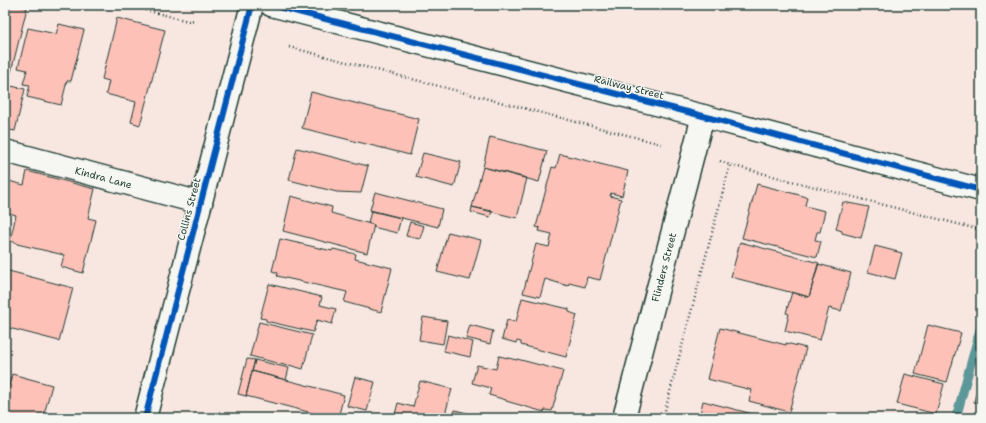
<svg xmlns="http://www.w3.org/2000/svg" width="986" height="423" font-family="'Shantell Sans',sans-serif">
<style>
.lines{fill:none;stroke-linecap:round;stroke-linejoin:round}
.stream{stroke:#5c9899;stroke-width:9}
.building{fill:#fdc1b8;stroke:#1f3d34}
.minor-casing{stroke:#1f3d34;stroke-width:25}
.path{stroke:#1f3d34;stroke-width:2.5;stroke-dasharray:1 3;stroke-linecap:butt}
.minor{stroke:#f6f6f2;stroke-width:22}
.cycleway-casing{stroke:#f6f6f2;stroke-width:8}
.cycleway{stroke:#0057b8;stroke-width:6}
.labels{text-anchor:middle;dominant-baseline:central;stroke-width:3;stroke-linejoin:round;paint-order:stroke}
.street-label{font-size:10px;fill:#1f3d34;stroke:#f6f6f2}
</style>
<rect width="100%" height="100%" fill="#f8e6e1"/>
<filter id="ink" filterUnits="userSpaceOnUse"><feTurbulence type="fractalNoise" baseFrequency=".025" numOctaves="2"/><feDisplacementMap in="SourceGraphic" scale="8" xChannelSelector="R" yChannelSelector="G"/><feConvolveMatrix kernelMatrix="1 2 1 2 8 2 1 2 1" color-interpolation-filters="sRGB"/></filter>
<g filter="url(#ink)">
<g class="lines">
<path class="stream" d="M 956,418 L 981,326"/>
</g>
<path class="building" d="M 5,5 L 14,5 L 27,8 L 8,84 L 5,83 Z
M 117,18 L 165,30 L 140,125 L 131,122 L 136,102 L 106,94 L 109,81 L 102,79 Z
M 59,24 L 84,30 L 71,81 L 67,81 L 61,105 L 27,97 L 30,85 L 23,84 L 27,70 L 18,68 L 28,28 L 56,34 Z
M 11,86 L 25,89 L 15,131 L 5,129 L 5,107 L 6,104 L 7,104 Z
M 311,92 L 419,119 L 410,155 L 302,128 Z
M 490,137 L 547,151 L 539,182 L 483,167 Z
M 297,148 L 368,166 L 361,193 L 337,192 L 289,180 Z
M 423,153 L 461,162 L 454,187 L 416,177 Z
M 560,154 L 628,171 L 622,196 L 611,193 L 610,196 L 621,199 L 600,280 L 587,277 L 585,287 L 569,283 L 568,286 L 545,279 L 540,297 L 523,293 L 536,244 L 549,247 L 552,234 L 539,231 L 540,228 L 536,227 L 552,167 L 556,168 Z
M 483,167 L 527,178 L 517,218 L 472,207 Z
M 27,171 L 95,189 L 88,218 L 96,220 L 83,273 L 61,267 L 64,255 L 17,244 L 17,243 L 10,241 L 16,215 L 5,212 L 5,180 L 24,185 Z
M 757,184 L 807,197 L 805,206 L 825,211 L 820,232 L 817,232 L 815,240 L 821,241 L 817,257 L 742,238 Z
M 375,192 L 442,209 L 438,227 L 370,210 Z
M 291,196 L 332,207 L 331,213 L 374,225 L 367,253 L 283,231 Z
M 843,202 L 869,207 L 861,238 L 842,233 L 842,231 L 836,229 Z
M 472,207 L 492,211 L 490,217 L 471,212 Z
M 371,211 L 401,218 L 397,233 L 373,227 L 374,225 L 368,223 Z
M 410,222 L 424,226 L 420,239 L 406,236 Z
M 448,232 L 481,240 L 470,280 L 437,272 Z
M 280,239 L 332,251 L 333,249 L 356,254 L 355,259 L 392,268 L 381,312 L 344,302 L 347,292 L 277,276 L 278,273 L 272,271 Z
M 740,242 L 819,263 L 809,297 L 731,277 Z
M 875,246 L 902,253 L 895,279 L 868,272 Z
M 818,264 L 851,273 L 841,311 L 829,308 L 820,340 L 785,331 L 789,314 L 786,313 L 792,292 L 809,297 Z
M 5,270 L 73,288 L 59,341 L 5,327 Z
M 269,284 L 322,297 L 320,305 L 336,309 L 332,324 L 317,320 L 313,332 L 266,321 L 266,319 L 260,318 Z
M 522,298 L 569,309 L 569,312 L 577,315 L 566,357 L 521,345 L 521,342 L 517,341 L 516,343 L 502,339 L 507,320 L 516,322 Z
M 423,317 L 447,321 L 443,344 L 419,340 Z
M 259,322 L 312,335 L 303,369 L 289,365 L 288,366 L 250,356 Z
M 470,325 L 493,331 L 490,344 L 466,338 Z
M 928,325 L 961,333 L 947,382 L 915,374 Z
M 720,328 L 786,345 L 786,343 L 806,348 L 789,412 L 749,401 L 752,390 L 707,379 Z
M 448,335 L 473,342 L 470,357 L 444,351 Z
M 499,356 L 517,360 L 517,359 L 563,371 L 552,411 L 545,410 L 544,412 L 506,401 L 506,400 L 489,395 L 491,388 L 472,383 L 477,365 L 496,369 Z
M 247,359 L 255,360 L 246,396 L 238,394 Z
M 255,360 L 289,368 L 286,380 L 252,371 Z
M 252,371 L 344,395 L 338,418 L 332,418 L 246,396 Z
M 12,374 L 52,385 L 43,418 L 5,418 L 5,400 Z
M 905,374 L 944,384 L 936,414 L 897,404 Z
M 355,377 L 375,382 L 367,411 L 347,406 Z
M 979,380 L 981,381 L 981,404 L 974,402 Z
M 420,381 L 452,389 L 444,418 L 432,418 L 415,414 L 414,418 L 394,418 L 398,403 L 413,407 Z
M 5,383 L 9,384 L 5,400 Z
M 703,401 L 768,418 L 699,418 Z
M 455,410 L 486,418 L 453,418 Z
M 501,415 L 512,418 L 501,418 Z"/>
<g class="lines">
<defs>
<g id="minor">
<path d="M 271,5 L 703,116 L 981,190"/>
<path id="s1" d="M 5,151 L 201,203"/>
<path d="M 145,418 L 252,5"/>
<path id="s2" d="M 624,418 L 703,116"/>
</g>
</defs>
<use href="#minor" class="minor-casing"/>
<path class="path" d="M 126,5 L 188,21 L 195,20
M 289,47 L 661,144
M 720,161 L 730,165 L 981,230
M 663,418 L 730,165"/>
<use href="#minor" class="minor"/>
<defs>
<path id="cycleway" d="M 271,5 L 703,116 L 981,190
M 145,418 L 252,5"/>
</defs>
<use href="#cycleway" class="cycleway-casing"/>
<use href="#cycleway" class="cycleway"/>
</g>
</g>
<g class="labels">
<g class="street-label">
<text transform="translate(629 87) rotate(14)">Railway Street</text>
<text stroke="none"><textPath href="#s1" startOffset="102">Kindra Lane</textPath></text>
<text transform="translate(189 209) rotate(-75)">Collins Street</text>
<text stroke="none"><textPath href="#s2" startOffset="156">Flinders Street</textPath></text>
</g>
</g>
<rect width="986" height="423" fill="none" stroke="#f6f6f2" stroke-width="20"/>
<rect x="10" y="10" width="966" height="403" fill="none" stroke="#1f3d34" stroke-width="1.5" filter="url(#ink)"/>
</svg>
